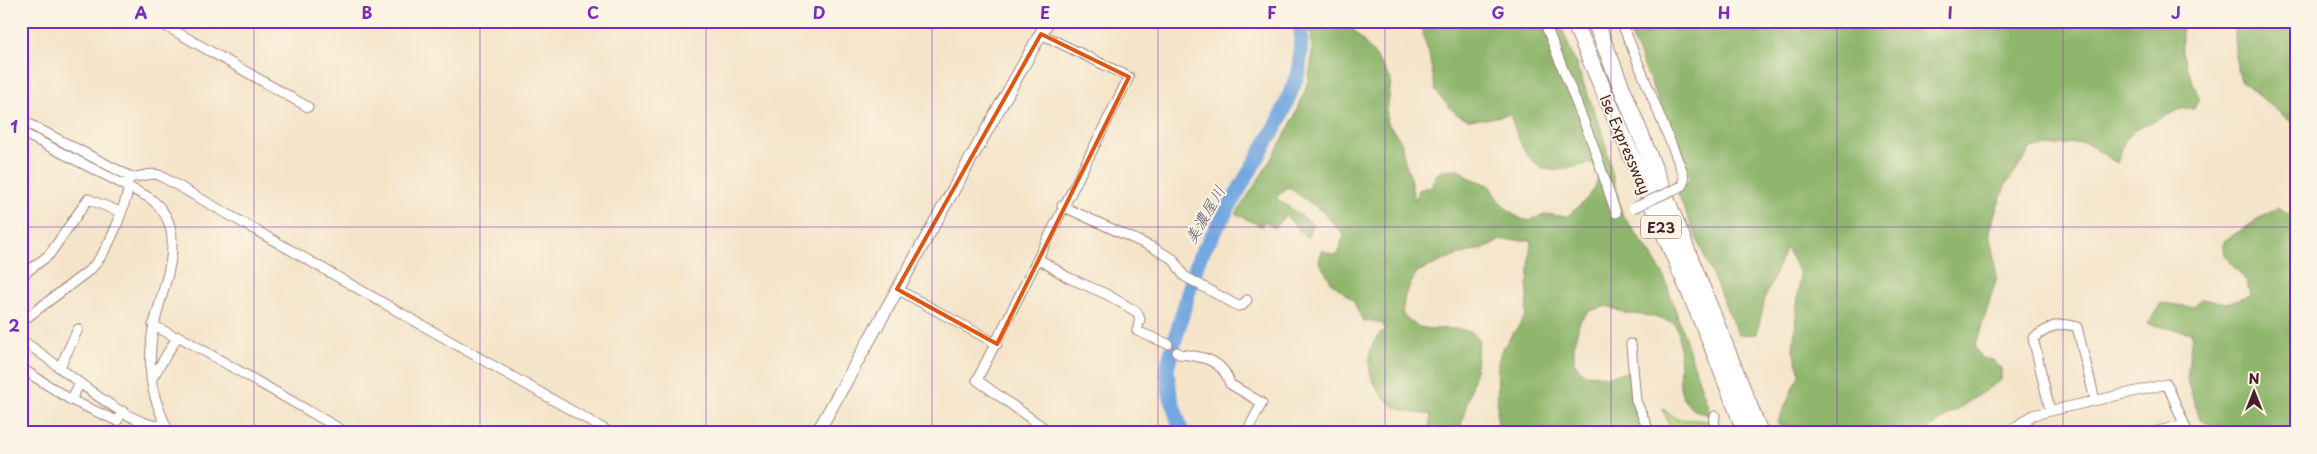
<svg xmlns="http://www.w3.org/2000/svg" width="2317" height="454" font-family="'Playpen Sans','Klee One',sans-serif">
<style>
.green{fill:#b3d57d;stroke:#7e7a54}
.forest{fill:#8eb66c;stroke:#6c6a4c}
.lines{fill:none;stroke-linecap:round;stroke-linejoin:round}
.river{stroke:#75a7e0;stroke-width:15}
.street-casing{stroke:#9f827a;stroke-width:11}
.secondary-casing{stroke:#9f827a;stroke-width:14}
.highway-casing{stroke:#9f827a;stroke-width:18}
.street{stroke:#fff;stroke-width:9}
.secondary{stroke:#fff;stroke-width:12}
.highway{stroke:#fff;stroke-width:16}
.street-bridge-casing{stroke:#9f827a;stroke-width:11;stroke-linecap:butt}
.street-bridge{stroke:#fff;stroke-width:9}
.marked{fill:none;stroke:#e0560e;stroke-width:4;stroke-linejoin:round}
.grid{fill:none;stroke:#7b2cbf;stroke-width:1;stroke-opacity:0.55}
.labels{text-anchor:middle;dominant-baseline:central;stroke-width:4;stroke-linejoin:round;paint-order:stroke}
.shield{fill:#fcf5e5;stroke:#7f5f63;stroke-width:1}
.shield-label{font-size:14px;font-weight:bold;fill:#4a1f2b}
.street-label{font-size:15px;fill:#4a1f2b;stroke:#fcf5e5}
.water-label{font-size:16px;font-style:italic;fill:#594f6a;stroke:#fcf5e5}
.neatline{fill:none;stroke:#7b2cbf;stroke-width:2}
.grid-label{font-size:16px;text-anchor:middle;font-weight:bold;fill:#7b2cbf}
</style>
<rect width="100%" height="100%" fill="#fcf5e5"/>
<filter id="ink" filterUnits="userSpaceOnUse"><feTurbulence type="fractalNoise" baseFrequency=".02" numOctaves="2"/><feDisplacementMap in="SourceGraphic" scale="10" xChannelSelector="R" yChannelSelector="G"/><feConvolveMatrix kernelMatrix="1 2 1 2 8 2 1 2 1" color-interpolation-filters="sRGB"/></filter>
<filter id="wash" filterUnits="userSpaceOnUse"><feTurbulence type="fractalNoise" baseFrequency=".0096" numOctaves="4" result="noise"/><feDisplacementMap in="SourceGraphic" scale="20" xChannelSelector="R" yChannelSelector="G"/><feGaussianBlur stdDeviation="1.12" result="paint"/><feColorMatrix in="noise" values="0 0 0 0 0 0 0 0 0 0 0 0 0 0 0 0 0 1.4 0 .05"/><feComposite in="paint" operator="in"/></filter>
<g filter="url(#wash)">
<rect width="100%" height="100%" fill="#f4e4c9"/>
<path class="green" d="M 1662,408 L 1676,419 L 1710,421 L 1715,433 L 1673,433 Z"/>
<path class="forest" d="M 1310,21 L 1346,21 L 1375,55 L 1391,80 L 1386,121 L 1401,141 L 1404,159 L 1409,172 L 1414,200 L 1419,190 L 1431,186 C 1438,168 1442,170 1459,169 L 1468,177 L 1489,185 L 1498,200 L 1514,215 L 1524,220 L 1530,220 L 1547,214 L 1566,217 C 1580,206 1611,182 1591,163 C 1581,165 1570,169 1560,170 C 1527,173 1518,138 1510,114 L 1486,119 L 1467,119 L 1456,114 L 1436,92 L 1429,55 L 1419,21 L 1559,21 L 1602,131 L 1622,214 L 1652,256 L 1664,276 L 1711,416 L 1692,409 L 1683,399 L 1680,386 L 1679,334 L 1674,323 L 1650,316 L 1625,313 L 1607,306 L 1589,311 L 1580,321 L 1574,344 L 1574,362 L 1581,371 L 1586,374 L 1610,376 L 1628,372 L 1633,406 L 1642,424 L 1639,429 L 1634,432 L 1616,425 L 1613,433 L 1497,433 L 1498,363 L 1501,351 L 1526,315 L 1531,240 L 1500,240 L 1491,246 L 1449,258 L 1417,272 L 1405,295 L 1402,313 C 1406,317 1412,323 1417,326 C 1436,334 1464,321 1479,339 L 1475,372 L 1459,433 L 1428,433 L 1431,415 C 1419,413 1405,413 1394,406 C 1367,387 1359,350 1385,329 L 1382,323 L 1363,321 L 1353,300 L 1332,283 L 1319,262 L 1322,250 L 1333,255 L 1338,253 L 1344,235 L 1322,211 L 1288,187 L 1276,198 L 1313,224 L 1307,238 L 1285,215 L 1275,228 L 1265,221 L 1261,226 L 1236,214 C 1260,177 1303,115 1310,71 C 1313,55 1312,38 1310,21 Z
M 1625,21 L 2182,21 L 2182,54 L 2199,98 L 2194,109 L 2181,109 L 2133,131 L 2125,140 L 2117,163 L 2084,142 L 2032,148 L 2005,186 L 1989,230 L 1997,277 L 1975,347 L 1981,358 L 1993,360 L 2001,368 L 2001,380 L 1922,433 L 1782,433 L 1778,422 L 1800,373 L 1793,351 L 1800,273 L 1786,248 L 1765,298 L 1757,334 L 1738,335 L 1678,194 L 1690,177 Z
M 2235,21 L 2296,21 L 2296,126 L 2241,81 L 2235,56 Z
M 2278,207 L 2296,220 L 2296,433 L 2232,433 L 2200,420 L 2187,380 L 2192,333 L 2148,324 L 2161,303 L 2193,307 L 2201,299 L 2227,303 L 2250,295 L 2247,282 L 2223,253 L 2224,241 Z"/>
<g class="lines">
<path class="river" d="M 1182,433 L 1170,395 L 1167,368 L 1194,273 L 1199,258 L 1279,121 L 1299,71 L 1302,21"/>
</g>
</g>
<g filter="url(#ink)">
<g class="lines">
<defs>
<path id="street" d="M 157,21 L 308,107
M 1544,21 L 1593,145 L 1616,213
M 1621,21 L 1683,173 L 1684,180 L 1682,186
M 1041,34 L 1129,77 L 977,380 L 1051,433
M 21,120 L 131,177
M 21,132 L 148,197 C 200,232 152,299 151,347 C 150,361 150,380 154,393 C 157,407 164,419 168,433
M 125,186 L 131,177 C 141,178 149,172 159,175 L 611,433
M 1062,206 L 1154,248 L 1173,259 L 1184,276 L 1238,306 L 1243,305 L 1247,300
M 1039,259 L 1067,277 L 1106,294 L 1137,312 L 1140,319 L 1137,331 L 1168,344
M 21,276 L 49,255 L 88,199 L 120,212
M 897,289 L 997,344
M 21,322 L 91,269 C 111,247 121,216 129,188
M 153,325 L 177,338
M 21,340 C 53,358 132,434 166,425
M 1631,344 L 1636,401 L 1650,433
M 1177,352 L 1179,354 C 1201,356 1223,359 1230,384 L 1262,403 L 1246,433
M 60,367 L 78,329
M 21,368 L 71,400 L 117,421 L 123,411
M 153,377 L 178,336 L 347,433
M 71,400 L 80,383
M 2050,410 L 2033,338 C 2050,328 2057,320 2077,327 L 2095,400
M 1715,416 L 1714,422 L 1718,433
M 2025,421 L 2033,433
M 2006,433 L 2033,415 L 2167,384 L 2188,433
M 2149,433 L 2184,425"/>
<path id="secondary" d="M 817,433 L 1048,21"/>
<path id="highway" d="M 1574,21 L 1709,338 L 1746,433
M 1595,21 L 1760,433"/>
</defs>
<use href="#street" class="street-casing"/>
<use href="#secondary" class="secondary-casing"/>
<use href="#highway" class="highway-casing"/>
<use href="#street" class="street"/>
<use href="#secondary" class="secondary"/>
<use href="#highway" class="highway"/>
<defs>
<path id="street-bridge" d="M 1633,208 L 1682,186"/>
</defs>
<use href="#street-bridge" class="street-bridge-casing"/>
<use href="#street-bridge" class="street-bridge"/>
</g>
</g>
<path class="marked" d="M 1041,34 L 1129,77 L 997,344 L 897,289 Z"/>
<path class="grid" d="M 254,21 L 254,433M 480,21 L 480,433M 706,21 L 706,433M 932,21 L 932,433M 1158,21 L 1158,433M 1385,21 L 1385,433M 1611,21 L 1611,433M 1837,21 L 1837,433M 2063,21 L 2063,433M 21,227 L 2296,227"/>
<g class="labels">
<rect class="shield" x="1641" y="215.5" width="40" height="23" rx="4"/>
<g class="shield-label">
<text x="1661" y="227">E23</text>
</g>
<g class="street-label">
<text transform="translate(1626 144) rotate(67)">Ise Expressway</text>
</g>
<g class="water-label">
<text transform="translate(1204 214) rotate(-60)">美濃屋川</text>
</g>
</g>
<rect width="2317" height="454" fill="none" stroke="#fcf5e5" stroke-width="55"/>
<g transform="translate(2254 392)" stroke="#fcf5e5" stroke-width="4" paint-order="stroke">
<path d="M0-4L9 19L0 12L-9 19Z" fill="#4a1f2b"/>
<text y="-8" font-size="14" font-weight="bold" text-anchor="middle" fill="#4a1f2b">N</text>
</g>
<rect x="28" y="28" width="2262" height="398" class="neatline"/>
<g class="grid-label">
<text x="141" y="19">A</text>
<text x="367" y="19">B</text>
<text x="593" y="19">C</text>
<text x="819" y="19">D</text>
<text x="1045" y="19">E</text>
<text x="1272" y="19">F</text>
<text x="1498" y="19">G</text>
<text x="1724" y="19">H</text>
<text x="1950" y="19">I</text>
<text x="2176" y="19">J</text>
<text x="14" y="133">1</text>
<text x="14" y="332">2</text>
</g>
</svg>
